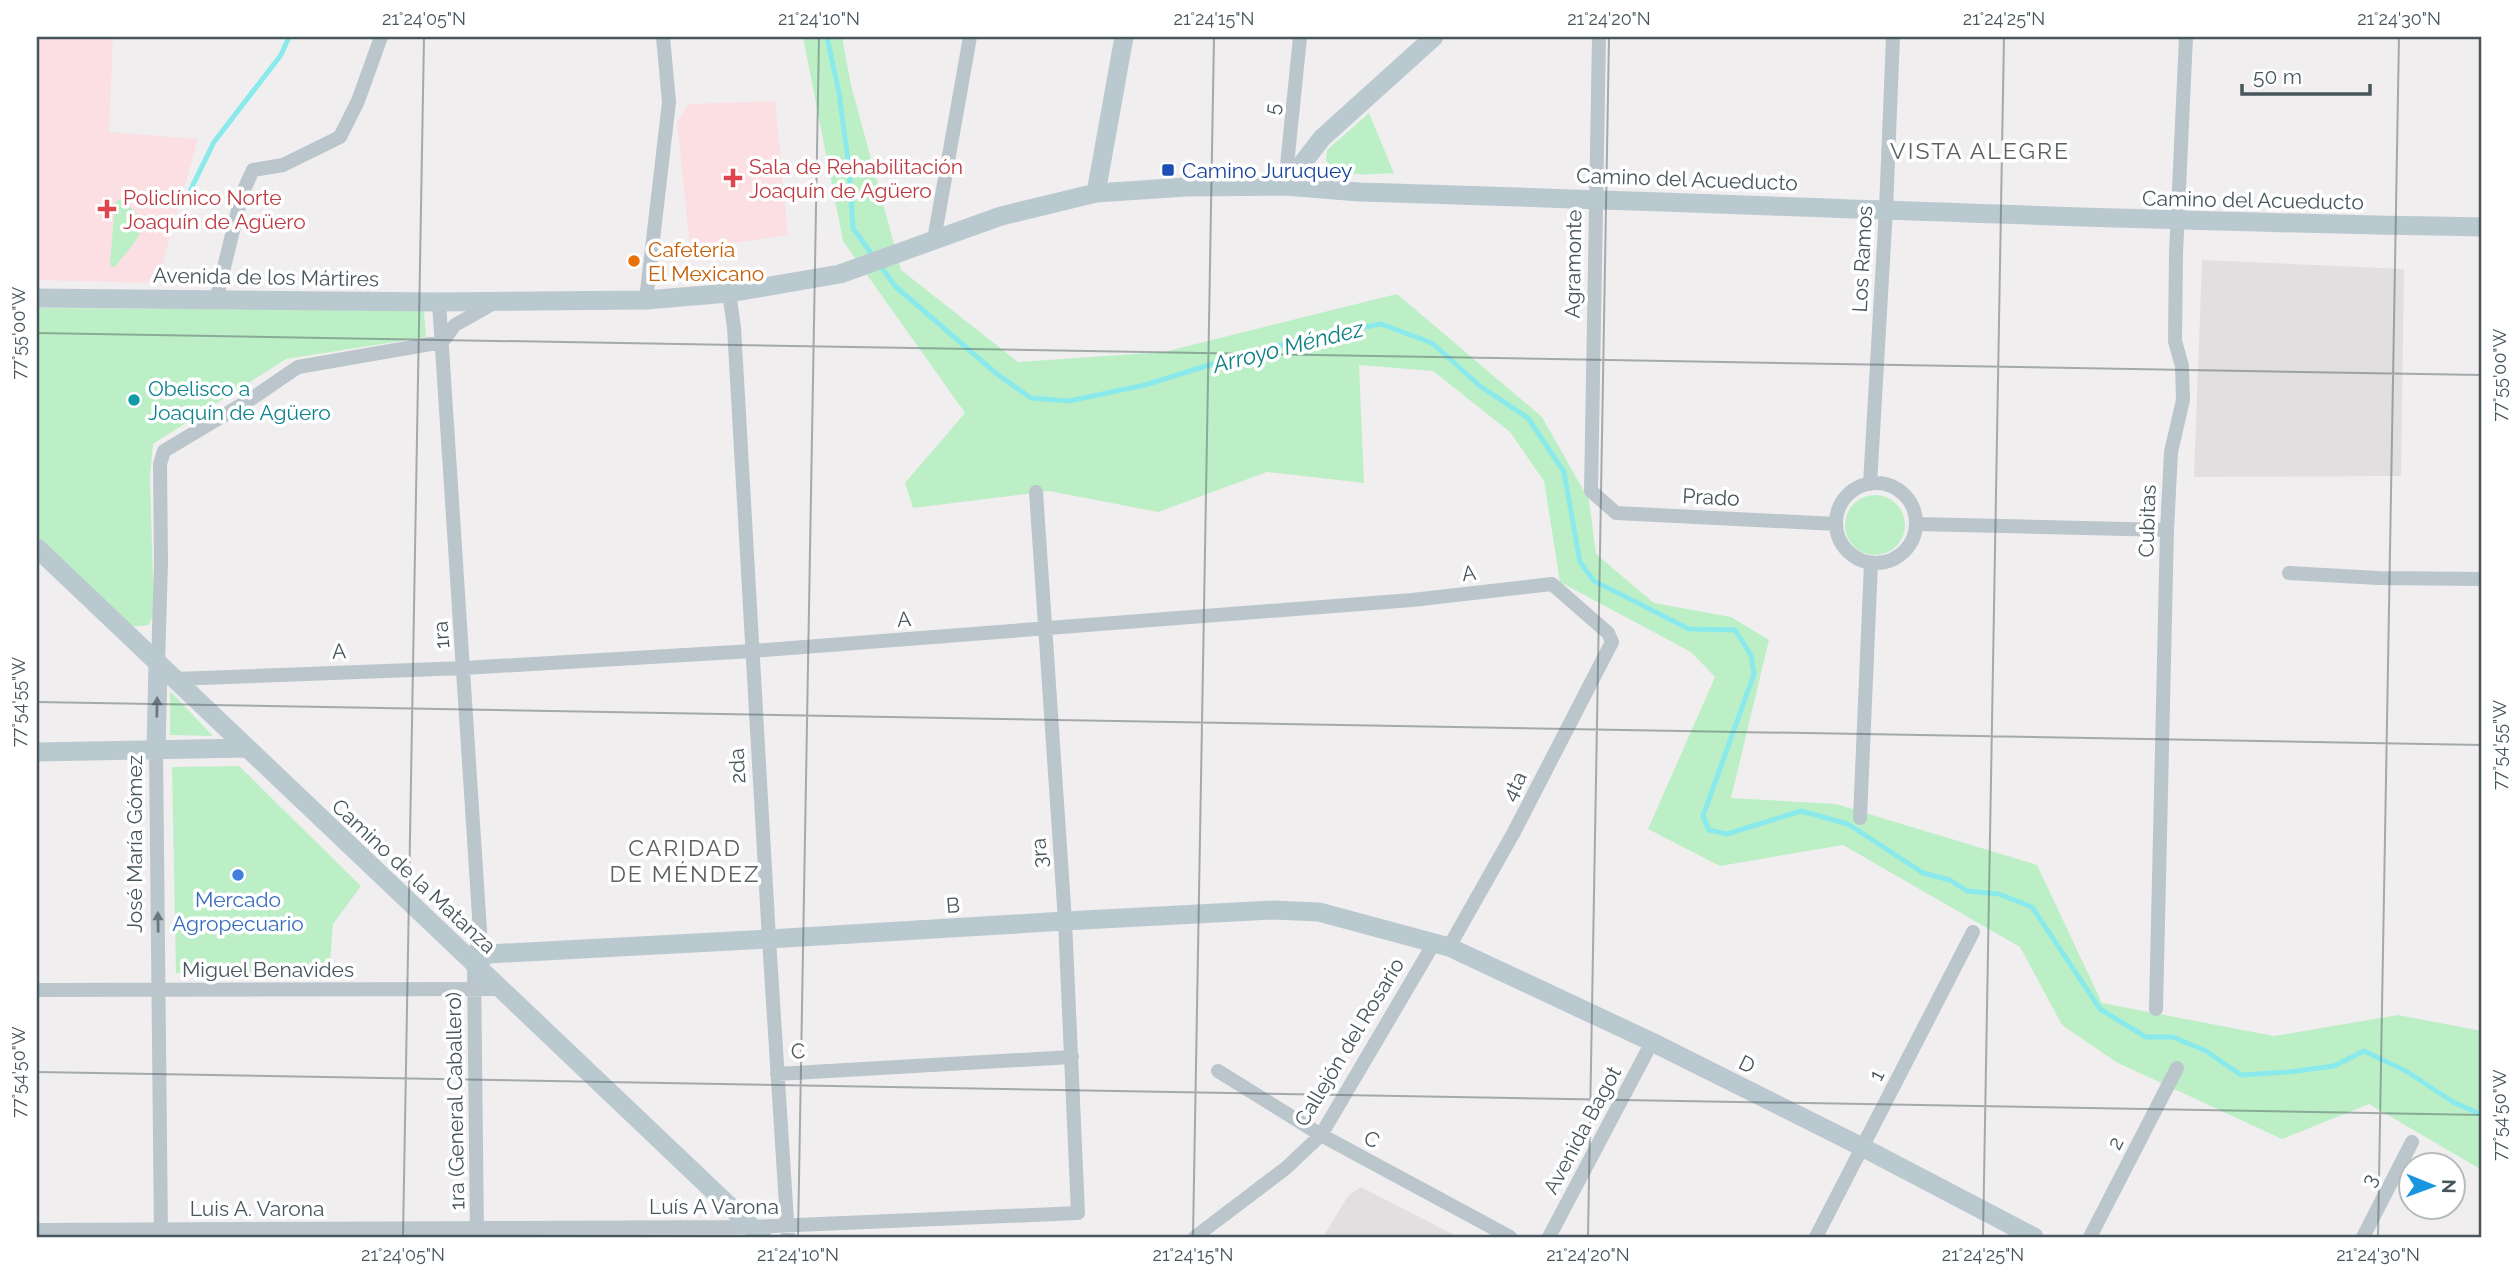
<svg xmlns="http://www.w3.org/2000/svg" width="2519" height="1274" font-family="Raleway,sans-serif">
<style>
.education{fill:#e2dfe1}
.medical{fill:#fbdfe2}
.green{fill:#bdefc7}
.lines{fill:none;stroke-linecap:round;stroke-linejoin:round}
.stream{stroke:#8aeaeb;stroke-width:5}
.street{stroke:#bac6cc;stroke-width:14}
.secondary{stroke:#bac9d0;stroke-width:19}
.oneway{fill:#6a787f}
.oneway2{fill:#6a787e}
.ticks{fill:none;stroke:#47565c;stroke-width:2;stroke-opacity:0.45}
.transit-dot{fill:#1a4fb4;stroke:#fff;stroke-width:2.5}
.health-dot{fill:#e0444e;stroke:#fff;stroke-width:2.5}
.food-dot{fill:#e8710a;stroke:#fff;stroke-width:2.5}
.culture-dot{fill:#0f9aa8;stroke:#fff;stroke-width:2.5}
.shop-dot{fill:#3f7fe0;stroke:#fff;stroke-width:2.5}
.labels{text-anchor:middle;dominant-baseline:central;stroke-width:7;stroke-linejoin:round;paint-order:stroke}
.street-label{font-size:21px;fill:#47565c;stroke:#fff}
.health-label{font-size:21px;fill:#be3a42;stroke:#fff;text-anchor:start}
.transit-label{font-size:21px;fill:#164399;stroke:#fff;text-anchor:start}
.food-label{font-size:21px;fill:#c56008;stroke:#fff;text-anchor:start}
.culture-label{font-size:21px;fill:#0d838f;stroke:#fff;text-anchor:start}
.shop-label{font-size:21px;fill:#366cbe;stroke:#fff}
.neighbourhood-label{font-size:23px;letter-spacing:2px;fill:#5b6063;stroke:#fff}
.water-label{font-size:23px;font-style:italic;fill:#0e8183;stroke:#fff}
.neatline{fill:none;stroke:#47565c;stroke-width:2.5}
.ticks-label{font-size:18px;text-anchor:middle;fill:#47565c}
</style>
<rect width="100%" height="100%" fill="#f1eeef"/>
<path class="education" d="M 2202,260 L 2404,269 L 2401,476 L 2194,477 Z
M 1361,1187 L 1458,1237 L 1323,1237 L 1348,1196 Z"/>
<path class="medical" d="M 37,37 L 113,37 L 109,132 L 198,139 L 157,283 L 37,280 Z
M 775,101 L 788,235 L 690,249 L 677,121 L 689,104 Z"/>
<path class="green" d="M 803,37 L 842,37 L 851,85 L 901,270 L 1018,362 L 1164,352 L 1397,294 L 1542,417 L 1589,500 L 1596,554 L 1654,603 L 1731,617 L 1769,640 L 1731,798 L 1836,804 L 2037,865 L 2102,1003 L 2274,1036 L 2398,1015 L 2482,1031 L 2482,1170 L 2369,1104 L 2282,1139 L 2116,1062 L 2062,1025 L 2020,947 L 1843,845 L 1720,866 L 1648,829 L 1715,677 L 1691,652 L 1560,582 L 1544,481 L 1510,432 L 1433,371 L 1359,365 L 1364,483 L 1267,472 L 1158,512 L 1049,491 L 913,508 L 905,483 L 965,413 L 843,241 Z
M 1369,113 L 1394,173 C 1369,174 1344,179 1326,161 L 1327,150 Z
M 118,200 L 123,200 C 129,206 140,215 142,223 C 145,234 121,258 115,267 L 112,267 L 110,264 L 115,203 Z
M 37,308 L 424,310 L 426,337 L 286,359 L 153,444 L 150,477 L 154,613 L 149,625 L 129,627 L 37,539 Z
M1845 525a30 30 0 1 1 60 0a30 30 0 1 1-60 0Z
M 170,691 L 213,736 L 170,735 Z
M 239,766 L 361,886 L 333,924 L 329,976 L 176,973 L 172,767 Z"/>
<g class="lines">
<path class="stream" d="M 827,37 L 839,93 L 849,168 L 853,228 L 873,256
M 185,201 L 214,142 L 281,55 L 289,37
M 879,264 L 895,286 L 997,374 L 1031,398 L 1069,401 L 1145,385 L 1238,356 L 1317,336 L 1381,324 L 1432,343 L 1480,386 L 1528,418 L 1564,472 L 1580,562 L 1594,581 L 1689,629 L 1735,630 L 1751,655 L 1754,674 L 1703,816 L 1709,830 L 1727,834 L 1801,811 L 1848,824 L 1923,873 L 1950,880 L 1967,891 L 1999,894 L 2032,907 L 2100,1009 L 2146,1037 L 2173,1037 L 2206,1051 L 2241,1075 L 2289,1072 L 2334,1066 L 2364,1051 L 2406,1071 L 2453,1102 L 2482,1115"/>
<path class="street" d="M 1599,37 L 1591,491 L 1616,513 L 1836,524
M 1285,185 L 1300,37
M 934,240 L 970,37
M 729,293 L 734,327 L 769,939 L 788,1237
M 216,300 L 242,194 L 253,170 L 283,165 L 340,137 L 358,101 L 381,37
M 646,300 L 669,102 L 663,37
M 439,302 L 480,931 L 474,964 L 477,1237
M1836 523a40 40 0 1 1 80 0a40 40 0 1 1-80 0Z
M 1870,484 L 1886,209 L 1893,37
M 1916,524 L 2167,530
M 2289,573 L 2378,578 L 2482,579
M 158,664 L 161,562 L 160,464 L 164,451 L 251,399 L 298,367 L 442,342 L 455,325 L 494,303
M 174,679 L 464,668 L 752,651 L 1412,600 L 1552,584 L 1608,633 L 1612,642 L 1514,832 L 1449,947
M 156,750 L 161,1237
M 1860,818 L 1871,563
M 37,990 L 500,989
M 2156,1009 L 2167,530 L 2171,452 L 2183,400 L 2182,366 L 2175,341 L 2176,253 L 2186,37
M 1218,1071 L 1321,1135 L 1510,1237
M 777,1074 L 1072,1057
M 37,1230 L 751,1227 L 1078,1213 L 1065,921 L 1036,492
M 1195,1237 L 1286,1168 L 1321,1135 L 1434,943
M 1549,1237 L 1652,1042
M 1816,1237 L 1973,932
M 2090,1237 L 2177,1068
M 2363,1237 L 2412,1142"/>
<path class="secondary" d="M 1285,186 L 1322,138 L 1434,37
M 1096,193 L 1124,37
M 37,298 L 439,302 L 646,300 L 729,293 L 840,274 L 1001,216 L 1096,193 L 1186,187 L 1285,186 L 1359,192 C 1733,203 2108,221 2482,227
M 37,548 L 762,1237
M 156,750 L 158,664
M 37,752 L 246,748
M 474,964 L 488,954 L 769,939 L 1065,921 L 1274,910 L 1319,912 L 1449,947 L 1652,1042 L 1862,1147 L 2034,1237"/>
</g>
<defs><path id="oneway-solid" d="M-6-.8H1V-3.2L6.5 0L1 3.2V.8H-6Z" transform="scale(1.75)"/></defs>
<use class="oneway" href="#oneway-solid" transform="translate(157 707) rotate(-89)"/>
<use class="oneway2" href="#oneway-solid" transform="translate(158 922) rotate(-91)"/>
<path class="ticks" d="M 37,333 L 2482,375M 37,702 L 2482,745M 37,1072 L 2482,1115M 403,1237 L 424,37M 798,1237 L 819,37M 1193,1237 L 1214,37M 1588,1237 L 1609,37M 1983,1237 L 2004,37M 2378,1237 L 2399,37"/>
<rect class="transit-dot" x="1161" y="163" width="14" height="14" rx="3.5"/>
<g class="health-dot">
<path d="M729.5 167.5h7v7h7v7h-7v7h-7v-7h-7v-7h7z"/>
<path d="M103.5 198.5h7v7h7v7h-7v7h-7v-7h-7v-7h7z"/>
</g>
<circle class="food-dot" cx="634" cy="261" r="7"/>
<circle class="culture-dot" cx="134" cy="400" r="7"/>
<circle class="shop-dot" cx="238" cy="875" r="7"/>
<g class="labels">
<g class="street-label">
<text transform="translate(1272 109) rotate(-84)">5</text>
<text transform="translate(1687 179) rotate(2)">Camino del Acueducto</text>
<text transform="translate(2253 200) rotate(1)">Camino del Acueducto</text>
<text transform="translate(1862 259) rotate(-87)">Los Ramos</text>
<text transform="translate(1573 264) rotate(-89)">Agramonte</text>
<text transform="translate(266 277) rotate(1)">Avenida de los Mártires</text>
<text transform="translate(1711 497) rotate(3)">Prado</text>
<text transform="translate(2147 521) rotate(-88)">Cubitas</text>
<text transform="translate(1469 573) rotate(-7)">A</text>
<text transform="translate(904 619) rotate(-4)">A</text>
<text transform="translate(441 635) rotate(-94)">1ra</text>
<text transform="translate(339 651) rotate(-2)">A</text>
<text transform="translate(737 766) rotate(-93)">2da</text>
<text transform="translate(1514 786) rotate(-63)">4ta</text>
<text transform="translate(134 844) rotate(-90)">José María Gómez</text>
<text transform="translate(1039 853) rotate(-94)">3ra</text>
<text transform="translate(414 876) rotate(43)">Camino de la Matanza</text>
<text transform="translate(953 905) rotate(-4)">B</text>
<text x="268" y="969">Miguel Benavides</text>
<text transform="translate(1349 1042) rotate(-59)">Callejón del Rosario</text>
<text transform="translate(798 1051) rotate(-3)">C</text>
<text transform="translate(1747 1064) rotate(26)">D</text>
<text transform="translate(1876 1075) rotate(-63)">1</text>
<text transform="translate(455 1101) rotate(-91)">1ra (General Caballero)</text>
<text transform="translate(1582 1130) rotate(-62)">Avenida Bagot</text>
<text transform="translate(1372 1139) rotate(28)">C</text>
<text transform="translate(2115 1143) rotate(-63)">2</text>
<text transform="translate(2369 1180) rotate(-62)">3</text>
<text x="714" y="1206">Luís A Varona</text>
<text x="257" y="1208">Luis A. Varona</text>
</g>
<g class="health-label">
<text x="749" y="166">Sala de Rehabilitación<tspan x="749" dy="24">Joaquín de Agüero</tspan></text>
<text x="123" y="197">Policlínico Norte<tspan x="123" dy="24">Joaquín de Agüero</tspan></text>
</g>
<g class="transit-label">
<text x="1182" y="170">Camino Juruquey</text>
</g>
<g class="food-label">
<text x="648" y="249">Cafetería<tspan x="648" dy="24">El Mexicano</tspan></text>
</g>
<g class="culture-label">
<text x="148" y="388">Obelisco a<tspan x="148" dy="24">Joaquín de Agüero</tspan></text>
</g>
<g class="shop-label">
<text x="238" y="899">Mercado<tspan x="238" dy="24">Agropecuario</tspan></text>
</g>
<g class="neighbourhood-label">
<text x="1980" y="150">VISTA ALEGRE</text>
<text x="685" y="847">CARIDAD<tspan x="685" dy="26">DE MÉNDEZ</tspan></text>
</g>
<g class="water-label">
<text transform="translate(1288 346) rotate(-14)">Arroyo Méndez</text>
</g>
</g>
<rect width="2519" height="1274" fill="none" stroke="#ffffff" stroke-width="77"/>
<g transform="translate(2432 1186) rotate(91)"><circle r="33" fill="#ffffff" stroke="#b5bbbe" stroke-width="2"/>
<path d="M0-5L12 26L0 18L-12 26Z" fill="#1a96e0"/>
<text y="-10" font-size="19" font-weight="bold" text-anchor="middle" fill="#47565c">N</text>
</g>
<path d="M2242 84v10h128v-10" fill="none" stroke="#47565c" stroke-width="3.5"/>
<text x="2253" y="84" font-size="21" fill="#47565c" stroke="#ffffff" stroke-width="5" paint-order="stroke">50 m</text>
<rect x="38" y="38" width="2442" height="1198" class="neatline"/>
<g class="ticks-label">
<text x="424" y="25">21°24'05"N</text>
<text x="819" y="25">21°24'10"N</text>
<text x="1214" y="25">21°24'15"N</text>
<text x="1609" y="25">21°24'20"N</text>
<text x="2004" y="25">21°24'25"N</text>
<text x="2399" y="25">21°24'30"N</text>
<text transform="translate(19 333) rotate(-90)" y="6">77°55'00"W</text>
<text transform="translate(2500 375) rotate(-90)" y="6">77°55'00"W</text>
<text transform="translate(19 702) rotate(-90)" y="6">77°54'55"W</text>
<text transform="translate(2500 745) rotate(-90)" y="6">77°54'55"W</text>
<text transform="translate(19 1072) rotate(-90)" y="6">77°54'50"W</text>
<text transform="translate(2500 1115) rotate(-90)" y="6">77°54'50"W</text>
<text x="403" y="1261">21°24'05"N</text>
<text x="798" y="1261">21°24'10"N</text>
<text x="1193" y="1261">21°24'15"N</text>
<text x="1588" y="1261">21°24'20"N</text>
<text x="1983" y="1261">21°24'25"N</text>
<text x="2378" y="1261">21°24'30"N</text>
</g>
</svg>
